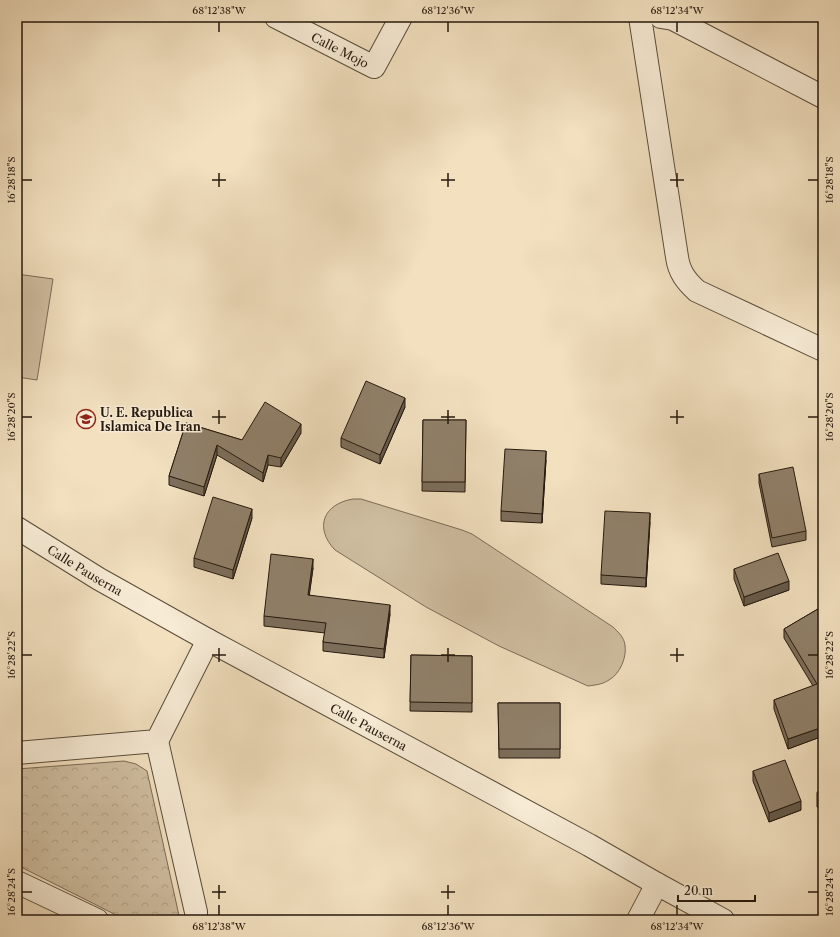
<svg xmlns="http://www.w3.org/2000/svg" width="840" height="937" font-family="'Libre Caslon Text',serif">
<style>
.green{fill:#cfbea1;stroke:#7a6c58}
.park{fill:url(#park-crowns);stroke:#7a6c58}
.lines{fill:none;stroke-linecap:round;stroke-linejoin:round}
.minor-casing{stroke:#594b3a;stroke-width:24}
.minor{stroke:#f7ebd5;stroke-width:22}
.wall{fill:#7c6e5b;stroke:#26190e}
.shaded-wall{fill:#655a4a;stroke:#26190e}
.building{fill:#90806a;stroke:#26190e}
.ticks{fill:none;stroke:#26190e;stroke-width:1.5}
.labels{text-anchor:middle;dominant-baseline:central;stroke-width:3;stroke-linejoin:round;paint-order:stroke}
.street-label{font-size:12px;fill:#26190e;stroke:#f7ebd5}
.poi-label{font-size:12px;font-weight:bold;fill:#26190e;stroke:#f7ebd5;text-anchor:start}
.neatline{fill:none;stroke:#26190e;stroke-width:1.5}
.ticks-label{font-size:10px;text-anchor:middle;fill:#26190e}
</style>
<defs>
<pattern id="park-crowns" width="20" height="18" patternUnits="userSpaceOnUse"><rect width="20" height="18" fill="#cfbea1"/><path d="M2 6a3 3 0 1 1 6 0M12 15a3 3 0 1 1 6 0" fill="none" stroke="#b2a389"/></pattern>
</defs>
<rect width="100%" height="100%" fill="#f2e0bf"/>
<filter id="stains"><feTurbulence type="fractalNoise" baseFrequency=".005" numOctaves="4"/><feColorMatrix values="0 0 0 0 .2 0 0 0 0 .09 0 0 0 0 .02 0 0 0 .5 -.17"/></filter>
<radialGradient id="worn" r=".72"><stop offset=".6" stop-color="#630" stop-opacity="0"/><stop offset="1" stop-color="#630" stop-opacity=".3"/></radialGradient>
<path class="green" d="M 17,274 L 53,279 L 37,380 L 17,377 Z
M 353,499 L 361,499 L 462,530 L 472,534 L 613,627 C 618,632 624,637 625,645 C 627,657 620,674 609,680 C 603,684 596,685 588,686 L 499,646 L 426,607 L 335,550 C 314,528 323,504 353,499 Z"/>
<path class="park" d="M 124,761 L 136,764 L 147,771 L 180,920 L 126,920 L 17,865 L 17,769 Z"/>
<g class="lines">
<defs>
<g id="minor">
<path id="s1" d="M 276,17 L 374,67 L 401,17"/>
<path d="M 640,17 L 677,257 C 679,272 686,281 697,291 L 823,350"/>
<path d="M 661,17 L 673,19 L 823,97"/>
<path id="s2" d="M 17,528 L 99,579 L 208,640 L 589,845 L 657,884 L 723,920"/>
<path d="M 157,741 L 196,912 L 196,920"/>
<path d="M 17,753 L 157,741 L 208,640"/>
<path d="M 17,882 L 97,920"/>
<path d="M 638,920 L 657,884"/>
</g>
</defs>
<use href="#minor" class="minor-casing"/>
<use href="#minor" class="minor"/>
</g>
<path class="wall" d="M 405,407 L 380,464 L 341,447 L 341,438 Z
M 423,420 L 466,420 L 465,492 L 422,491 Z
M 186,423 L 242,440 L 301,433 L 281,467 L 268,465 L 263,482 L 217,455 L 204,496 L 169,485 L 169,476 Z
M 546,460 L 542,523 L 501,521 L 501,511 Z
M 759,474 L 806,531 L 806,540 L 772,547 L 759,483 Z
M 252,518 L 233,579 L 194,567 L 194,558 Z
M 650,522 L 646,587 L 601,584 L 601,575 Z
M 313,568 L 309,595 L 390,614 L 384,658 L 323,651 L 323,642 L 325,633 L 264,626 L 264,616 Z
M 734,569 L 789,590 L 744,606 L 734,579 Z
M 823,606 L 823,736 L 788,749 L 774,709 L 774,700 L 813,686 L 784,638 L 784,629 Z
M 411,655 L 472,656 L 472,712 L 410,711 Z
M 498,703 L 560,703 L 560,758 L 499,758 Z
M 753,771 L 801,810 L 769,822 L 753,781 Z
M 823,783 L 823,810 L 817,807 L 817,793 Z"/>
<path class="shaded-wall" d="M 405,398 L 405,407 L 380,464 L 380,455 Z
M 301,424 L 301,433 L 281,467 L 281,458 Z
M 217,445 L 217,455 L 204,496 L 204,487 Z
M 546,451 L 546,460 L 542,523 L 542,514 Z
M 268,455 L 268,465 L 263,482 L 263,473 Z
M 252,509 L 252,518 L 233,579 L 233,570 Z
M 650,513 L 650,522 L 646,587 L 646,578 Z
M 313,559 L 313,568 L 308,605 L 308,595 Z
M 789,581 L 789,590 L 744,606 L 744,597 Z
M 390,605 L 390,614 L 384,658 L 384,649 Z
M 823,727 L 823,736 L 788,749 L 788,739 Z
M 801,801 L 801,810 L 769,822 L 769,813 Z"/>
<path class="building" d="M 366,381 L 405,398 L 380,455 L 341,438 Z
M 265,402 L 301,424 L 281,458 L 268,455 L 263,473 L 217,445 L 204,487 L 169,476 L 186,423 L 242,440 Z
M 423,420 L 466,420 L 465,482 L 422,482 Z
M 505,449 L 546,451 L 542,514 L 501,511 Z
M 793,467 L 806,531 L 772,538 L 759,474 Z
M 213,497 L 252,509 L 233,570 L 194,558 Z
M 605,511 L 650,513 L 646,578 L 601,575 Z
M 778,553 L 789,581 L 744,597 L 734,569 Z
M 271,554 L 313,559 L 308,595 L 390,605 L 384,649 L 323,642 L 326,623 L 264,616 Z
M 823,606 L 823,727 L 788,739 L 774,700 L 817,684 L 784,629 Z
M 411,655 L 472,656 L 472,703 L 410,702 Z
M 498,703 L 560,703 L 560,749 L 499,749 Z
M 785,760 L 801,801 L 769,813 L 753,771 Z
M 823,783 L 823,797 L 817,793 Z"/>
<path class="ticks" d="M 219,22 L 219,32M 448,22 L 448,32M 677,22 L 677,32M 219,173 L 219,187M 448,173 L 448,187M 677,173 L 677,187M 22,180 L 32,180M 212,180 L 226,180M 441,180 L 455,180M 670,180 L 684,180M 808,180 L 818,180M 219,410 L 219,424M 448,410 L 448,424M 677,410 L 677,424M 22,417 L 32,417M 212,417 L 226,417M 441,417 L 455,417M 670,417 L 684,417M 808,417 L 818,417M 219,648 L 219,662M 448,648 L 448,662M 677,648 L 677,662M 22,655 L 32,655M 212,655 L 226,655M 441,655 L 455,655M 670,655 L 684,655M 808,655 L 818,655M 219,885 L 219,899M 448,885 L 448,899M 22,892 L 32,892M 212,892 L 226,892M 441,892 L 455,892M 808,892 L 818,892M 219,905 L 219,915M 448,905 L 448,915M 677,905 L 677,915"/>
<defs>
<symbol id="school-ring" viewBox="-11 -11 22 22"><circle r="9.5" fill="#f7ebd5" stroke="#8f2418" stroke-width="1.5"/><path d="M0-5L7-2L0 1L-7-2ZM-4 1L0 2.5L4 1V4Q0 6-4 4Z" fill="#8f2418"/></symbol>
</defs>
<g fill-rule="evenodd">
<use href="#school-ring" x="75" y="408" width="22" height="22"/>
</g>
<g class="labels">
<g class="street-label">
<text stroke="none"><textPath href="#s1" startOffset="72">Calle Mojo</textPath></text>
<text stroke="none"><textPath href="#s2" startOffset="80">Calle Pauserna</textPath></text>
<text stroke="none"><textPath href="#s2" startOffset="404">Calle Pauserna</textPath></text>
</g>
<g class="poi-label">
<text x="100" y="412">U. E. Republica<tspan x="100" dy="14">Islamica De Iran</tspan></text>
</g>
</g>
<rect width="840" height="937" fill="none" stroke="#f2e0bf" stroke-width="44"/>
<path d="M678 895v6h77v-6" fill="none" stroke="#26190e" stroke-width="2"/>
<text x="684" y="895" font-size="12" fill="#26190e" stroke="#f7ebd5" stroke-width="3" paint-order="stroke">20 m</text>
<rect x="22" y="22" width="796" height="893" class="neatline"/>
<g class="ticks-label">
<text x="219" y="14">68°12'38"W</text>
<text x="448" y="14">68°12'36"W</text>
<text x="677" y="14">68°12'34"W</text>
<text transform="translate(11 180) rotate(-90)" y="4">16°28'18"S</text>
<text transform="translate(829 180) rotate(-90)" y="4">16°28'18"S</text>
<text transform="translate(11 417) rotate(-90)" y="4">16°28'20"S</text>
<text transform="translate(829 417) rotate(-90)" y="4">16°28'20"S</text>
<text transform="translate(11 655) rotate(-90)" y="4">16°28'22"S</text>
<text transform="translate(829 655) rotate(-90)" y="4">16°28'22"S</text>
<text transform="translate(11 892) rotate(-90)" y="4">16°28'24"S</text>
<text transform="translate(829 892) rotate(-90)" y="4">16°28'24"S</text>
<text x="219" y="930">68°12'38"W</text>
<text x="448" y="930">68°12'36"W</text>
<text x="677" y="930">68°12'34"W</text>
</g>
<rect width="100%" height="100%" filter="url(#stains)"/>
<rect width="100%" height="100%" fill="url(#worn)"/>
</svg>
